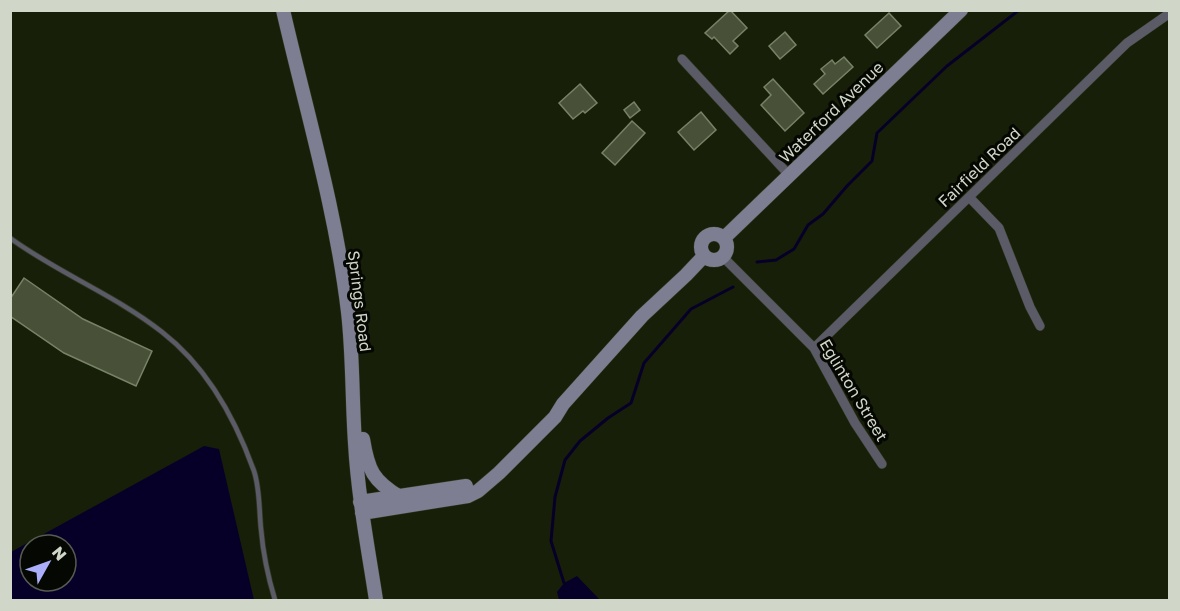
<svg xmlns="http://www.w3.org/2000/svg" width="1180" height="611" font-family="'Golos Text',sans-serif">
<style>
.water{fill:#060029;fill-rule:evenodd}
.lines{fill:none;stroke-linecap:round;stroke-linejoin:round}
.stream{stroke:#060029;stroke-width:3}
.building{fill:#485138;stroke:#778266;stroke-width:1.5}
.lane-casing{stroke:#323923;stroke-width:6}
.street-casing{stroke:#323923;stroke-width:10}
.secondary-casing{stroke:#323923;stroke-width:15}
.lane{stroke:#5a5b67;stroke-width:4.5}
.street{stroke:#5a5b67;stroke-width:9}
.secondary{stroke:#7d7e91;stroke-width:14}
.labels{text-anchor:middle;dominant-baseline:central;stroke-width:6;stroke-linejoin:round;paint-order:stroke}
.street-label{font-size:16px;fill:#d1d7c8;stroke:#050802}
</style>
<rect width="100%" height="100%" fill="#181f08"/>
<path class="water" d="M 204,446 L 219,449 L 254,600 L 11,600 L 11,552 ZM 30,545 L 66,545 L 66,581 L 30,581 Z
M 577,576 L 600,600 L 559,600 L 557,592 L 564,583 Z"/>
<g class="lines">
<path class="stream" d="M 757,262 L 776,260 L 794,249 L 808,225 L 823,214 L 847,186 L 872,161 L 877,133 L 947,66 L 1019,10
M 564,583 L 551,541 L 555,497 L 565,460 L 580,441 L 608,418 L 631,403 L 644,363 L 691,309 L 733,287"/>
</g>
<path class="building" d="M 730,10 L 747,28 L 733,41 L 738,46 L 730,54 L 714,37 L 712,39 L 705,33 Z
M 889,13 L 901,26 L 877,48 L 865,35 Z
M 785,32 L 796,45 L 780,59 L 769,46 Z
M 844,57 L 853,67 L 823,94 L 814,84 L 825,74 L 821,69 L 832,60 L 835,64 Z
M 773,79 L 804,113 L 785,131 L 761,105 L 771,95 L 764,87 Z
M 580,84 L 597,103 L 585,113 L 583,111 L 573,119 L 559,103 Z
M 634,102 L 640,110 L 630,118 L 624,110 Z
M 701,112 L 716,130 L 694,150 L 678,132 Z
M 632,121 L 645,133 L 615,165 L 602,153 Z
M 24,278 L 83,319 L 152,351 L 136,386 L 64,353 L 10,316 L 10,299 Z"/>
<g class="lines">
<defs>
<path id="lane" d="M 10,238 C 58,273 115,295 162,332 C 206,366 235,418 254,471 C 260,489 259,510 261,529 C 263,553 268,577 275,600"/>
<path id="street" d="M 682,59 L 789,175
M 970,198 L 999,228 L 1030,307 L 1040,326
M 723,257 L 814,348 L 855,423 L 882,464
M 814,348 L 1127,43 L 1170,13"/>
<path id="secondary" d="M 283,10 C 306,110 336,210 348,312 C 353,355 352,400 355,443 C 358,496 368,548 376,600
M701 247a13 13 0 1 1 26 0a13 13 0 1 1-26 0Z
M 724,238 L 961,10
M 363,439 C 368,470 373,481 400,497
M 360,502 L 466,486
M 362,513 L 468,496 L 478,491 L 499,473 L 555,417 L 563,404 L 642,316 L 686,275 L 704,256"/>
</defs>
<use href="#lane" class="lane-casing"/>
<use href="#street" class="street-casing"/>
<use href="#secondary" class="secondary-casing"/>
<use href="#lane" class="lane"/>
<use href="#street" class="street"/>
<use href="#secondary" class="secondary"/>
</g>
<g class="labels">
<g class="street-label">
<text transform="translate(831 112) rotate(-44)">Waterford Avenue</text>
<text transform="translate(979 167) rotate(-44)">Fairfield Road</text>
<text transform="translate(360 301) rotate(83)">Springs Road</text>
<text transform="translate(854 390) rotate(59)">Eglinton Street</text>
</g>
</g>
<rect width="1180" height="611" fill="none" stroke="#d1d7c8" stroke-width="24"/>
<g transform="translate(48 563) rotate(50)"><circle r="28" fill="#050802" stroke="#575b51" stroke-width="1.5"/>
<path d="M0-4.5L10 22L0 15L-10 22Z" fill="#abaffb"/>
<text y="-9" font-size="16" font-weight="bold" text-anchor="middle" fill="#d1d7c8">N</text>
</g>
</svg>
